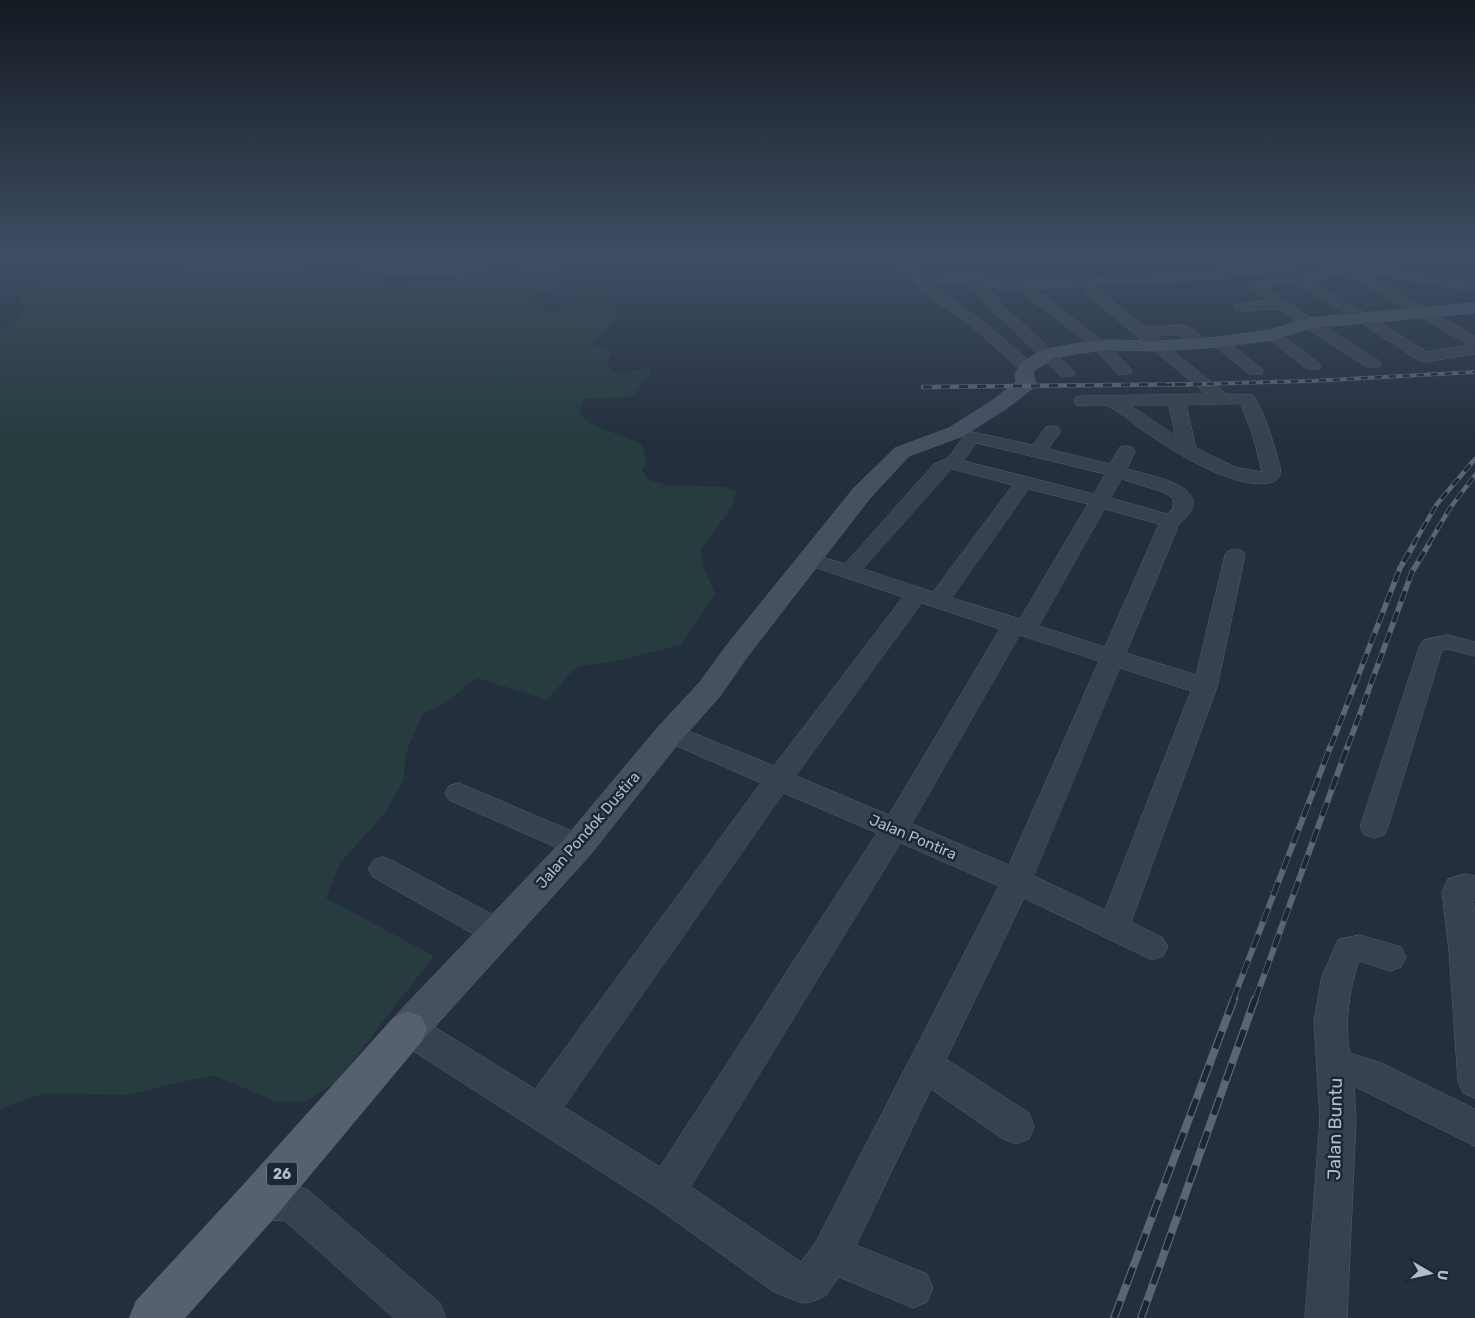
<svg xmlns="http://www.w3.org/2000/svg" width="1475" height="1318" font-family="Rubik,sans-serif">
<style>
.green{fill:#263c3f}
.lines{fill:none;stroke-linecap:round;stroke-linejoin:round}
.minor-casing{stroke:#565f6c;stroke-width:1}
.secondary-casing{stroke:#565f6c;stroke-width:1}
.primary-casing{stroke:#414a57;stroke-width:1}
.minor{fill:#38414e;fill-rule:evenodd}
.secondary{fill:#465061;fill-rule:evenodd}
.primary{fill:#56606e;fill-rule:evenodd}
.rail-far4-casing{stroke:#5a6575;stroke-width:4}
.rail-far3-casing{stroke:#5a6575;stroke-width:4.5}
.rail-far2-casing{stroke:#5a6575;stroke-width:5.5}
.rail-far1-casing{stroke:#5a6575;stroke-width:6}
.rail-casing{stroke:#5a6575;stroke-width:8}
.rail-far4{stroke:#1d2633;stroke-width:2.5;stroke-dasharray:7;stroke-linecap:butt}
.rail-far3{stroke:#1d2633;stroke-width:3;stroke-dasharray:9;stroke-linecap:butt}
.rail-far2{stroke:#1d2633;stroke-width:4;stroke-dasharray:11;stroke-linecap:butt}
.rail-far1{stroke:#1d2633;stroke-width:4.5;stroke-dasharray:14;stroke-linecap:butt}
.rail{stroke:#1d2633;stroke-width:5.5;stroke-dasharray:18;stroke-linecap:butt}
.labels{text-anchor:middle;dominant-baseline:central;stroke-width:5;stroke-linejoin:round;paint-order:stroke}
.shield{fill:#1d2633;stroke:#878f9c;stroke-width:1}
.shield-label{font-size:14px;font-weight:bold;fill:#b4bcc9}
.street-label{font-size:15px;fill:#b4bcc9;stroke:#1d2633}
.near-street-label{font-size:18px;fill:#b4bcc9;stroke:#1d2633}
</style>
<rect width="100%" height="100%" fill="#242f3e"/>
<path class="green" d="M 244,257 L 304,257 L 302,264 L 310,274 L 324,278 L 399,285 L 461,278 L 505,276 L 534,257 L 584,257 C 576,264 564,267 557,275 L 559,289 L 538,293 L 527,301 C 536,305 548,313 558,311 C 563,309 567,304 572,303 C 585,299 608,299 619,307 L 617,316 L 591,344 L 611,351 L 607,365 C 619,383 635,366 650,369 L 651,374 L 643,380 L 636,396 C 619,399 602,397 584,399 L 579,412 C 592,432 623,432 642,445 L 646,462 L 642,470 L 647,479 L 666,485 L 727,487 L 736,491 L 732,507 L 700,550 L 703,566 L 715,594 L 681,645 L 613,662 L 581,666 L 572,671 L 547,700 L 477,678 L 442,705 L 422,714 L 405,756 L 404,780 L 385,813 L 340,863 L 326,898 L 434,956 L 336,1082 L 306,1101 L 277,1102 L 213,1075 L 126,1095 L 44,1093 L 0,1109 L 0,329 L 22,316 L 24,308 L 17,296 C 47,277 82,261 119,273 L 118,281 C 127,281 139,284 147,279 C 154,275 158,271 165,268 Z"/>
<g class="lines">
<defs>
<path id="minor" d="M 485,257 L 501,257 L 485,270 L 464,277 L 363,271 L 356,267 L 363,263 L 463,269 L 475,264 Z
M 894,257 L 908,257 L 923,277 L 973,272 L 1006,282 L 1152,275 L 1272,266 L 1299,257 L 1319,257 L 1317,260 L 1274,274 L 1152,283 L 1006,290 L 986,286 L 1007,309 L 1073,370 L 1075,373 L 1073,376 L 1061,376 L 997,315 L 966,281 L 931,284 L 984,322 L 1036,367 L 1034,370 L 1028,372 L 1016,366 L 974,328 L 921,290 L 903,271 Z
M 1354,263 L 1475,283 L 1475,291 L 1364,273 L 1475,336 L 1475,354 L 1424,362 L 1418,360 L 1357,320 L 1293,283 L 1267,287 L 1313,320 L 1379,361 L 1381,364 L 1379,367 L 1367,367 L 1303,326 L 1280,309 L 1241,311 L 1236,310 L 1234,307 L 1236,304 L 1269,301 L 1250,288 L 1248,285 L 1250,282 L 1295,275 L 1299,276 L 1340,264 ZM 1349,271 L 1350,276 L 1469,345 L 1427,352 L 1367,314 L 1310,282 Z
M 1092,287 L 1097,288 L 1145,327 L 1183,325 C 1192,327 1202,336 1208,344 L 1205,347 C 1194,350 1188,341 1179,334 L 1155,336 L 1226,394 L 1253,395 C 1266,415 1274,444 1280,467 C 1282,475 1278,482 1269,483 C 1231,490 1168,448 1138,427 C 1129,420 1120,412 1110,407 C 1101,402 1086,407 1076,405 L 1074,401 L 1076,397 L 1082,396 L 1206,394 L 1087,294 L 1085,291 L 1087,288 ZM 1241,404 L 1253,436 L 1262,472 L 1235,467 L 1196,448 L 1186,405 ZM 1130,405 L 1169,405 L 1175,435 Z
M 1033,290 L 1038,291 L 1104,342 L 1130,368 L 1132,371 L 1130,374 L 1118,374 L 1094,348 L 1028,297 L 1026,294 Z
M 1273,330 L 1278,332 L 1319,363 L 1321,366 L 1319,369 L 1307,369 L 1268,338 L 1265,335 L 1268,332 Z
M 1219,337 L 1224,339 L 1261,368 L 1263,371 L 1261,374 L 1249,374 L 1214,345 L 1211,342 L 1214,339 Z
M 1052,426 L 1058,427 L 1061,431 L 1048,449 L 1110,464 L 1120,447 L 1126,446 L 1132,447 L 1135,451 L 1127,469 C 1152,476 1223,488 1179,524 L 1126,653 L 1196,675 L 1225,555 L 1228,551 L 1235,549 L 1242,551 L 1245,555 L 1217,687 L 1131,922 L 1163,938 L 1168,947 L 1163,956 L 1152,960 L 1024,898 L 946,1059 L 1029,1113 L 1034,1126 L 1029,1139 L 1016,1144 L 1003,1139 L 931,1089 L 856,1245 L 927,1274 L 933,1288 L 927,1302 L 913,1308 L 839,1277 L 825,1296 L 811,1302 L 802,1303 L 774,1292 L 653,1205 L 396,1040 L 391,1029 L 396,1018 L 408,1014 L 420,1018 L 535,1089 L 761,783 L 661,739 L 657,733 L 661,727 L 670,724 L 679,727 L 774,766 L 903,597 L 802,563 L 798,559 L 802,555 L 809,553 L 845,564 L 934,464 L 948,458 L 966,433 L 972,432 L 1033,445 L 1046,427 ZM 977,443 L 1105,474 L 1094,494 L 964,461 ZM 952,469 L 1013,485 L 933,592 L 863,569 ZM 1122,479 L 1163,492 L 1173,498 L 1173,508 L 1167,514 L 1111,498 ZM 1029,489 L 1088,504 L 1020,619 L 952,598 ZM 1105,509 L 1159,524 L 1105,647 L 1039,626 ZM 922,603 L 1000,629 L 889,815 L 796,776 ZM 1020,635 L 1099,661 L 1009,865 L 912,824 ZM 1120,668 L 1191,691 L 1105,910 L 1034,876 ZM 784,793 L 877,833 L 660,1167 L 564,1107 ZM 901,843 L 999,886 L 817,1240 L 801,1262 L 691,1187 Z
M 1448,635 L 1475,642 L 1475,656 L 1448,649 L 1442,650 L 1388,827 L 1384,835 L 1374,838 L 1364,835 L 1360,827 L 1420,645 L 1424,640 Z
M 459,783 L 588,838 L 592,846 L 588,854 L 578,857 L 449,800 L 445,793 L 449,786 Z
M 383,857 L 393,861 L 508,923 L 512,932 L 508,941 L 497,945 L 486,941 L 373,877 L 368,869 L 373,861 Z
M 1466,874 L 1475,876 L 1475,900 L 1473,900 L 1475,912 L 1475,1098 L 1463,1093 L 1458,1081 L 1449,950 L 1442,892 L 1448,879 Z
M 1360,935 L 1401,947 L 1406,957 L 1401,967 L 1390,971 L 1359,961 C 1349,991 1344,1022 1350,1053 L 1381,1063 L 1475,1109 L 1475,1146 L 1354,1086 L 1356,1119 L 1347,1318 L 1305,1318 L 1320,1119 L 1314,1021 L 1322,976 L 1338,940 Z
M 260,1181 L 294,1185 L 308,1190 L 440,1303 L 446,1318 L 394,1318 L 285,1221 L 260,1219 L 247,1213 L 241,1200 L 247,1187 Z"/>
<path id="secondary" d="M 1475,303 L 1475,313 L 1310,328 L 1273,340 L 1219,347 L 1160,351 L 1108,350 L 1080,353 L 1054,358 L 1035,370 L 1033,374 L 1036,384 L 1033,388 L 1007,408 L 963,436 L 909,456 L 870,498 L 747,657 L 720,696 L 681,740 L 590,855 L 422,1041 L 408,1047 L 394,1041 L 389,1029 L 394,1017 L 566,837 L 659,726 L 700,682 L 727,645 L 854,488 L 895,448 L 949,428 L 993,400 L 1016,382 L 1015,374 L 1021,363 L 1042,350 L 1080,343 L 1108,340 L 1160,341 L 1219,337 L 1270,330 L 1308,318 Z"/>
<path id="primary" d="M 408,1011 L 422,1017 L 427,1029 L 422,1041 L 276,1216 L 185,1318 L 129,1318 L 136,1301 L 244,1184 L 394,1017 Z"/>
</defs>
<use href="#minor" class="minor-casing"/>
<use href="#secondary" class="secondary-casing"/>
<use href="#primary" class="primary-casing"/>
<use href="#minor" class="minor"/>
<use href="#secondary" class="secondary"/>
<use href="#primary" class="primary"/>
<defs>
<path id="rail-far4" d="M 1165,385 L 1311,381 L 1475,372"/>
<path id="rail-far3" d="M 923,387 L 1212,384
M 1413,545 L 1437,504 L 1475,459
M 1428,545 L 1450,508 L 1475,475"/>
<path id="rail-far2" d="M 1331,746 L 1400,568 L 1414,544
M 1348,746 L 1412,572 L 1429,544"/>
<path id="rail-far1" d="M 1233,1000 L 1331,745
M 1255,1000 L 1348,745"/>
<path id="rail" d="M 1114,1318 L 1234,999
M 1141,1318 L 1255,999"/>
</defs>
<use href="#rail-far4" class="rail-far4-casing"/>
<use href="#rail-far3" class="rail-far3-casing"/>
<use href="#rail-far2" class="rail-far2-casing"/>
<use href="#rail-far1" class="rail-far1-casing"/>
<use href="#rail" class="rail-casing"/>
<use href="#rail-far4" class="rail-far4"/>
<use href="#rail-far3" class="rail-far3"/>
<use href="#rail-far2" class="rail-far2"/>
<use href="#rail-far1" class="rail-far1"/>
<use href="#rail" class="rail"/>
</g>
<linearGradient id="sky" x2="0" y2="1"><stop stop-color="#141a22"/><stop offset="0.58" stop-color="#3f4d63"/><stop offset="1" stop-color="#3f4d63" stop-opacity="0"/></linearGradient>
<rect width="1475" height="442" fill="url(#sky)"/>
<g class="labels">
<rect class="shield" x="267" y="1162.5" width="30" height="23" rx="4"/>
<g class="shield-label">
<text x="282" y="1174">26</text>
</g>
<g class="street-label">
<text transform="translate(588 830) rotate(-49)">Jalan Pondok Dustira</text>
<text transform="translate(913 837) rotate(23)">Jalan Pontira</text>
</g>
<g class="near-street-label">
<text transform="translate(1335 1129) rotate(-89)">Jalan Buntu</text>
</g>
</g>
<g transform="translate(1430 1273) rotate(99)" stroke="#1d2633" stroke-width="4" paint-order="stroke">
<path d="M0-4L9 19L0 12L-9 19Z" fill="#b4bcc9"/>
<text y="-8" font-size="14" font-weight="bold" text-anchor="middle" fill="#b4bcc9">U</text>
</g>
</svg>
